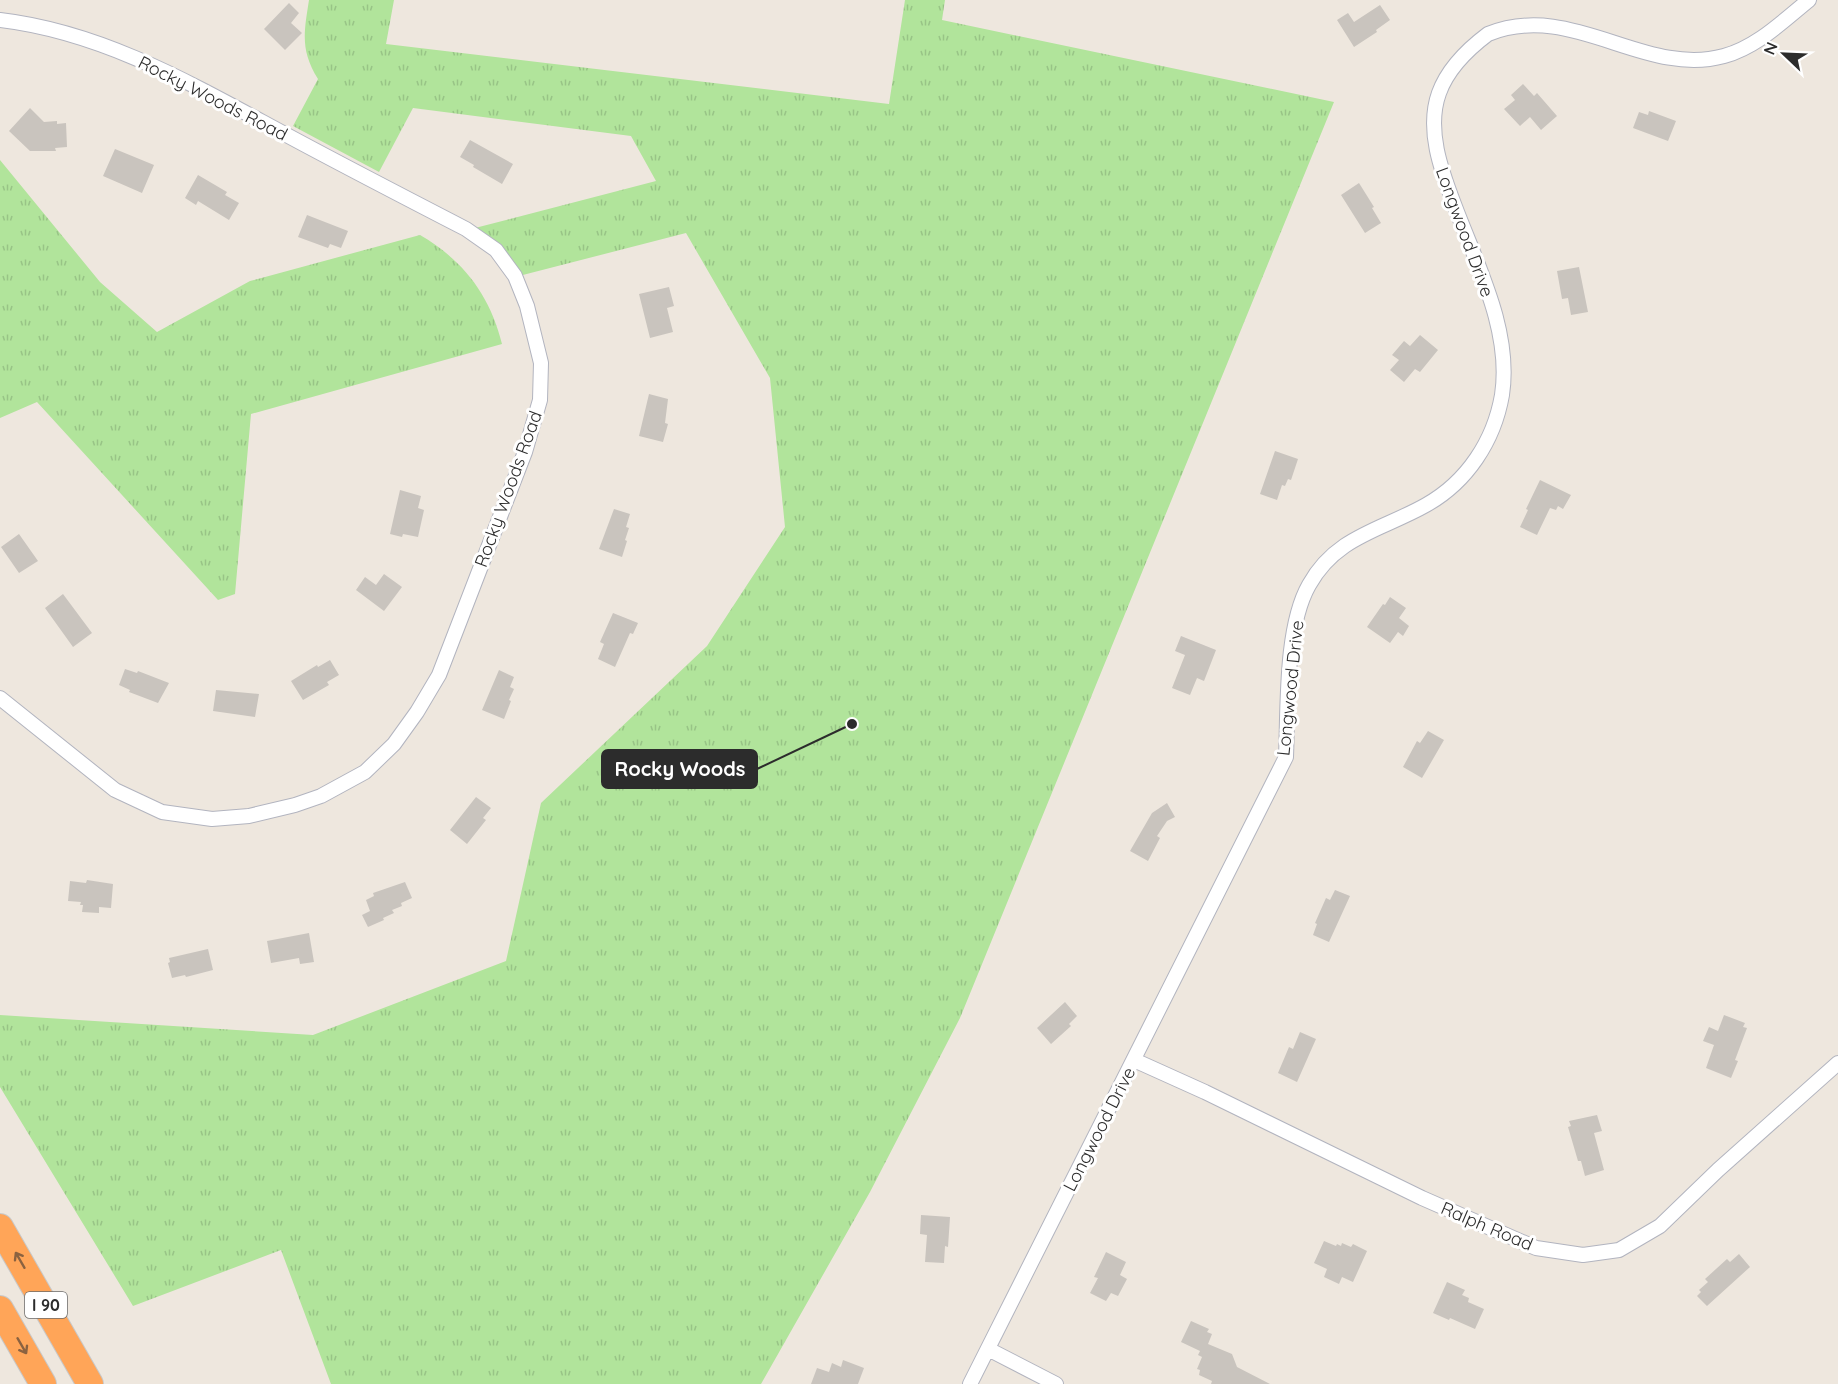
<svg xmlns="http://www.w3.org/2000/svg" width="1838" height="1384" font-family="Quicksand,sans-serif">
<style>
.park{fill:url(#park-tufts)}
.building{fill:#c9c4be}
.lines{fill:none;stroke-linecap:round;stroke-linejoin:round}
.street-casing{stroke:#b2b4bf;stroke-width:16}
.highway-casing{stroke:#c8c8c8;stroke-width:28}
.street{stroke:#fff;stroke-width:14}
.highway{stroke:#ffa558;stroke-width:26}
.oneway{stroke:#8b6240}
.labels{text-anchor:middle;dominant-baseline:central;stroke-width:6;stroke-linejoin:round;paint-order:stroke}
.shield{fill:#fff;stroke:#6b6b6b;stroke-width:1.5}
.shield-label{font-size:16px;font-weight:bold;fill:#2c2c2c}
.street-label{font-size:18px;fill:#2c2c2c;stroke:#fff}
.leader{fill:none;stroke:#2c2c2c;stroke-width:2}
.callout-dot{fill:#2c2c2c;stroke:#fff;stroke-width:2}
.callout{fill:#2c2c2c;stroke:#2c2c2c;stroke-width:2}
.callout-label{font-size:20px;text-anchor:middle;font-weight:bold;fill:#fff}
</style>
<defs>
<pattern id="park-tufts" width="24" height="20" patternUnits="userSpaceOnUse" patternTransform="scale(1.5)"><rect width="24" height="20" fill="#b1e49b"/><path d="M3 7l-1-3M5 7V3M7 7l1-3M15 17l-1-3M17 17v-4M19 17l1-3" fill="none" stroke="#98c486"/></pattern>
</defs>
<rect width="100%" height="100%" fill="#eee7de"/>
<path class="park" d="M 309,0 L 394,0 L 386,44 L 889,104 L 905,0 L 945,0 L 942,20 L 1334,102 L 960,1018 L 870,1192 L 761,1384 L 331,1384 L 281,1250 L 133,1306 L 0,1087 L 0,1015 L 313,1035 L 506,961 L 541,803 L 707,646 L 785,527 L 770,378 L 686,233 L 515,277 L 475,228 L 656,181 L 631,136 L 413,108 L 379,172 L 293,126 L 318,79 C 300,50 304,32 309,0 Z
M 0,160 L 100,282 L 157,332 L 250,281 L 420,235 C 463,260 490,295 502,344 L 251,414 L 235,594 L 218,600 L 37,402 L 0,418 Z"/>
<path class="building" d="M 289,3 L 299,13 L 291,23 L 302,33 L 285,50 L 264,29 Z
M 1380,5 L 1390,20 L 1376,30 L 1377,32 L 1354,47 L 1337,20 L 1348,13 L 1354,22 Z
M 1523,84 L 1534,96 L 1537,93 L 1557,116 L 1541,130 L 1530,117 L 1520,126 L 1504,109 L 1515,100 L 1511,95 Z
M 30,108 L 44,122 L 57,121 L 57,124 L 66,123 L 67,147 L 55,148 L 56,151 L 30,151 L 9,131 Z
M 1649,111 L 1676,121 L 1668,141 L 1633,128 L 1639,112 L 1648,115 Z
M 470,140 L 513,164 L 502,184 L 473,167 L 474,165 L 460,157 Z
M 115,149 L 154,165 L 142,193 L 103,176 Z
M 198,175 L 227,192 L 225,195 L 239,203 L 229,220 L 198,201 L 196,205 L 185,198 Z
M 1359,183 L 1374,207 L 1372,208 L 1381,223 L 1365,233 L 1341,195 Z
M 307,215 L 348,231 L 341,248 L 330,244 L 328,248 L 298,237 Z
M 1579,267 L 1588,312 L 1571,315 L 1568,298 L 1562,299 L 1557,271 Z
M 669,287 L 674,306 L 667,308 L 673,332 L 650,338 L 639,294 Z
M 1420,335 L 1438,350 L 1420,372 L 1415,369 L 1404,382 L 1390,370 L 1399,360 L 1392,355 L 1404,341 L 1410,346 Z
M 649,394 L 668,399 L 665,423 L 668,424 L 663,442 L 639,436 Z
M 1275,451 L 1298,459 L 1291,480 L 1288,479 L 1285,486 L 1282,485 L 1277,500 L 1260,494 Z
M 1540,480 L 1571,495 L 1563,509 L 1558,506 L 1556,510 L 1550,508 L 1537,535 L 1520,527 L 1528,510 L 1526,509 Z
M 400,490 L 421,496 L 418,508 L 424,510 L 418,537 L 403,534 L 402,537 L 390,534 Z
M 614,509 L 630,514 L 626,527 L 629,528 L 625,540 L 627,541 L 622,557 L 599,549 Z
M 19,534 L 38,561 L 19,573 L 1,547 Z
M 384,574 L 402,587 L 384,611 L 356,590 L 365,577 L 376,585 Z
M 63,594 L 92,633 L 73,647 L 45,608 Z
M 1390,597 L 1406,608 L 1399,618 L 1409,626 L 1403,636 L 1398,632 L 1390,643 L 1367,627 L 1383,604 L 1385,605 Z
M 613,613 L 638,623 L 633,634 L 630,633 L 615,667 L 598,659 L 604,644 L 600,642 Z
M 1181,636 L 1216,650 L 1204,681 L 1197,678 L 1190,695 L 1172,688 L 1185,655 L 1175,651 Z
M 330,660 L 339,675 L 327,682 L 329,685 L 303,700 L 291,681 L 317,665 L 318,667 Z
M 125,669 L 137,673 L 138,671 L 169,683 L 158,703 L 129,692 L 130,690 L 119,685 Z
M 499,670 L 514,677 L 510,687 L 514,689 L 509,700 L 511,701 L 504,719 L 482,710 Z
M 216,690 L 259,694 L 255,717 L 213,711 Z
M 1428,731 L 1444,740 L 1422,778 L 1403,767 L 1417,741 L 1420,743 Z
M 476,797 L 491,808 L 483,818 L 486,820 L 467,844 L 450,830 Z
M 1167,803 L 1175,817 L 1167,821 L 1157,836 L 1160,838 L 1148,861 L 1130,851 L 1152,813 Z
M 87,880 L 113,884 L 111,908 L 99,907 L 99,913 L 82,912 L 83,905 L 80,905 L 81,902 L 68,901 L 70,881 L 86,883 Z
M 405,882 L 412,898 L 401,903 L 402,906 L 392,910 L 394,913 L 383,918 L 384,920 L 368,927 L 362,915 L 370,911 L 366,900 L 374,896 L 373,893 Z
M 1335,890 L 1350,896 L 1329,942 L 1313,935 L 1317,924 L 1315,923 L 1326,898 L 1330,900 Z
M 309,933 L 314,962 L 300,964 L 299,958 L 271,963 L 267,941 Z
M 208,949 L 213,970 L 186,977 L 185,975 L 172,978 L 168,963 L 170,962 L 169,958 Z
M 1065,1002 L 1077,1016 L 1069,1024 L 1071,1026 L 1051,1044 L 1037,1028 Z
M 1724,1015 L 1745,1023 L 1743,1027 L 1747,1028 L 1735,1060 L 1738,1061 L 1731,1078 L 1706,1068 L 1714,1045 L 1703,1041 L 1709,1027 L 1718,1031 Z
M 1300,1032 L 1316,1039 L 1297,1082 L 1278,1073 L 1289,1047 L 1293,1049 Z
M 1597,1115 L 1602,1131 L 1594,1133 L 1604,1170 L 1585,1176 L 1581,1161 L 1578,1161 L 1568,1127 L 1571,1126 L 1569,1121 Z
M 921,1215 L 950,1217 L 948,1247 L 945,1246 L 944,1263 L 925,1262 L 927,1235 L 920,1234 Z
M 1324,1241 L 1336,1246 L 1337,1244 L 1341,1246 L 1342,1243 L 1351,1247 L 1353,1244 L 1367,1251 L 1353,1282 L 1342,1277 L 1339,1284 L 1324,1277 L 1327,1269 L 1314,1263 Z
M 1106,1252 L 1126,1262 L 1120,1275 L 1127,1279 L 1118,1296 L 1111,1293 L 1106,1301 L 1090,1293 L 1098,1278 L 1094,1277 Z
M 1739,1254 L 1750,1267 L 1707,1306 L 1697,1296 L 1701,1292 L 1699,1290 L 1708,1282 L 1705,1279 L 1727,1259 L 1730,1262 Z
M 1447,1282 L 1465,1290 L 1462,1295 L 1469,1298 L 1468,1302 L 1484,1309 L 1475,1329 L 1450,1318 L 1449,1320 L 1433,1313 Z
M 1191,1321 L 1209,1329 L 1207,1332 L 1212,1334 L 1208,1344 L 1232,1354 L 1237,1367 L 1270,1384 L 1211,1384 L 1212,1381 L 1199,1375 L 1200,1370 L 1197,1369 L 1202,1357 L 1198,1355 L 1200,1351 L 1181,1342 Z
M 843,1360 L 864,1368 L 858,1384 L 811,1384 L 817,1368 L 829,1372 L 832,1363 L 841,1367 Z"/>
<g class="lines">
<defs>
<path id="street" d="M 0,20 C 102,32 192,84 281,132 C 342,165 404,197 466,229 L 496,250 L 515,276 L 527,306 L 541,363 L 540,400 L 525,452 L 439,675 L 417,712 L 394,744 L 365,772 L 321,796 L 295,805 L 249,816 L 212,819 L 162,812 L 115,790 L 0,698
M 1134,1060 L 1205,1092 L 1422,1198 L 1536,1248 L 1583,1255 L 1619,1250 L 1660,1226 L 1718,1170 L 1838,1063
M 988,1349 L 1056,1384
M 970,1384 L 1286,757 C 1288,708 1285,627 1309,585 C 1336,536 1382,530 1426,505 C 1467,482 1494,441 1502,395 C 1512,330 1476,263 1454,204 C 1441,170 1426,129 1439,93 C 1448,68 1468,49 1488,34 C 1572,0 1644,78 1724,56 C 1757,47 1783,21 1809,0"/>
<path id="highway" d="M 0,1227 L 90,1384
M 0,1309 L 43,1384"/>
</defs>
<use href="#street" class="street-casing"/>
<use href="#highway" class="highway-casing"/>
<use href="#street" class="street"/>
<use href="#highway" class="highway"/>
</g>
<defs><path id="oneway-shaft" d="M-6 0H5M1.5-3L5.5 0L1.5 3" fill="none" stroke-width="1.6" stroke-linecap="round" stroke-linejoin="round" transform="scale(1.5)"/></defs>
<g class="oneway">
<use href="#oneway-shaft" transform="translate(20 1260) rotate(-120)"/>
<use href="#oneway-shaft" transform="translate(22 1346) rotate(60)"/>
</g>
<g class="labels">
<rect class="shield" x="25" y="1292" width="42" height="26" rx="4.5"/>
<g class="shield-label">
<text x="46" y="1305">I 90</text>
</g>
<g class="street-label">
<text transform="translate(213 98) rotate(27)">Rocky Woods Road</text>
<text transform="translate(1465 232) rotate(70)">Longwood Drive</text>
<text transform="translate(508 489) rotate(-70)">Rocky Woods Road</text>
<text transform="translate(1290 688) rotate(-84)">Longwood Drive</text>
<text transform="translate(1099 1129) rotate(-63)">Longwood Drive</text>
<text transform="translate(1487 1226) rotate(23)">Ralph Road</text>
</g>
</g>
<path class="leader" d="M852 724L757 769"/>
<circle class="callout-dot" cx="852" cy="724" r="6"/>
<rect class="callout" x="602" y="750" width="155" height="38" rx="6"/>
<g class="callout-label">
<text x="680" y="776">Rocky Woods</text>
</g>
<g transform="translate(1784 54) rotate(293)" stroke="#ffffff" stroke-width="4.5" paint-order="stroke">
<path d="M0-4.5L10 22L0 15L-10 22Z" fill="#2c2c2c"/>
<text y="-9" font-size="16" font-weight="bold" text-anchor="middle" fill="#2c2c2c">N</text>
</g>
</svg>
